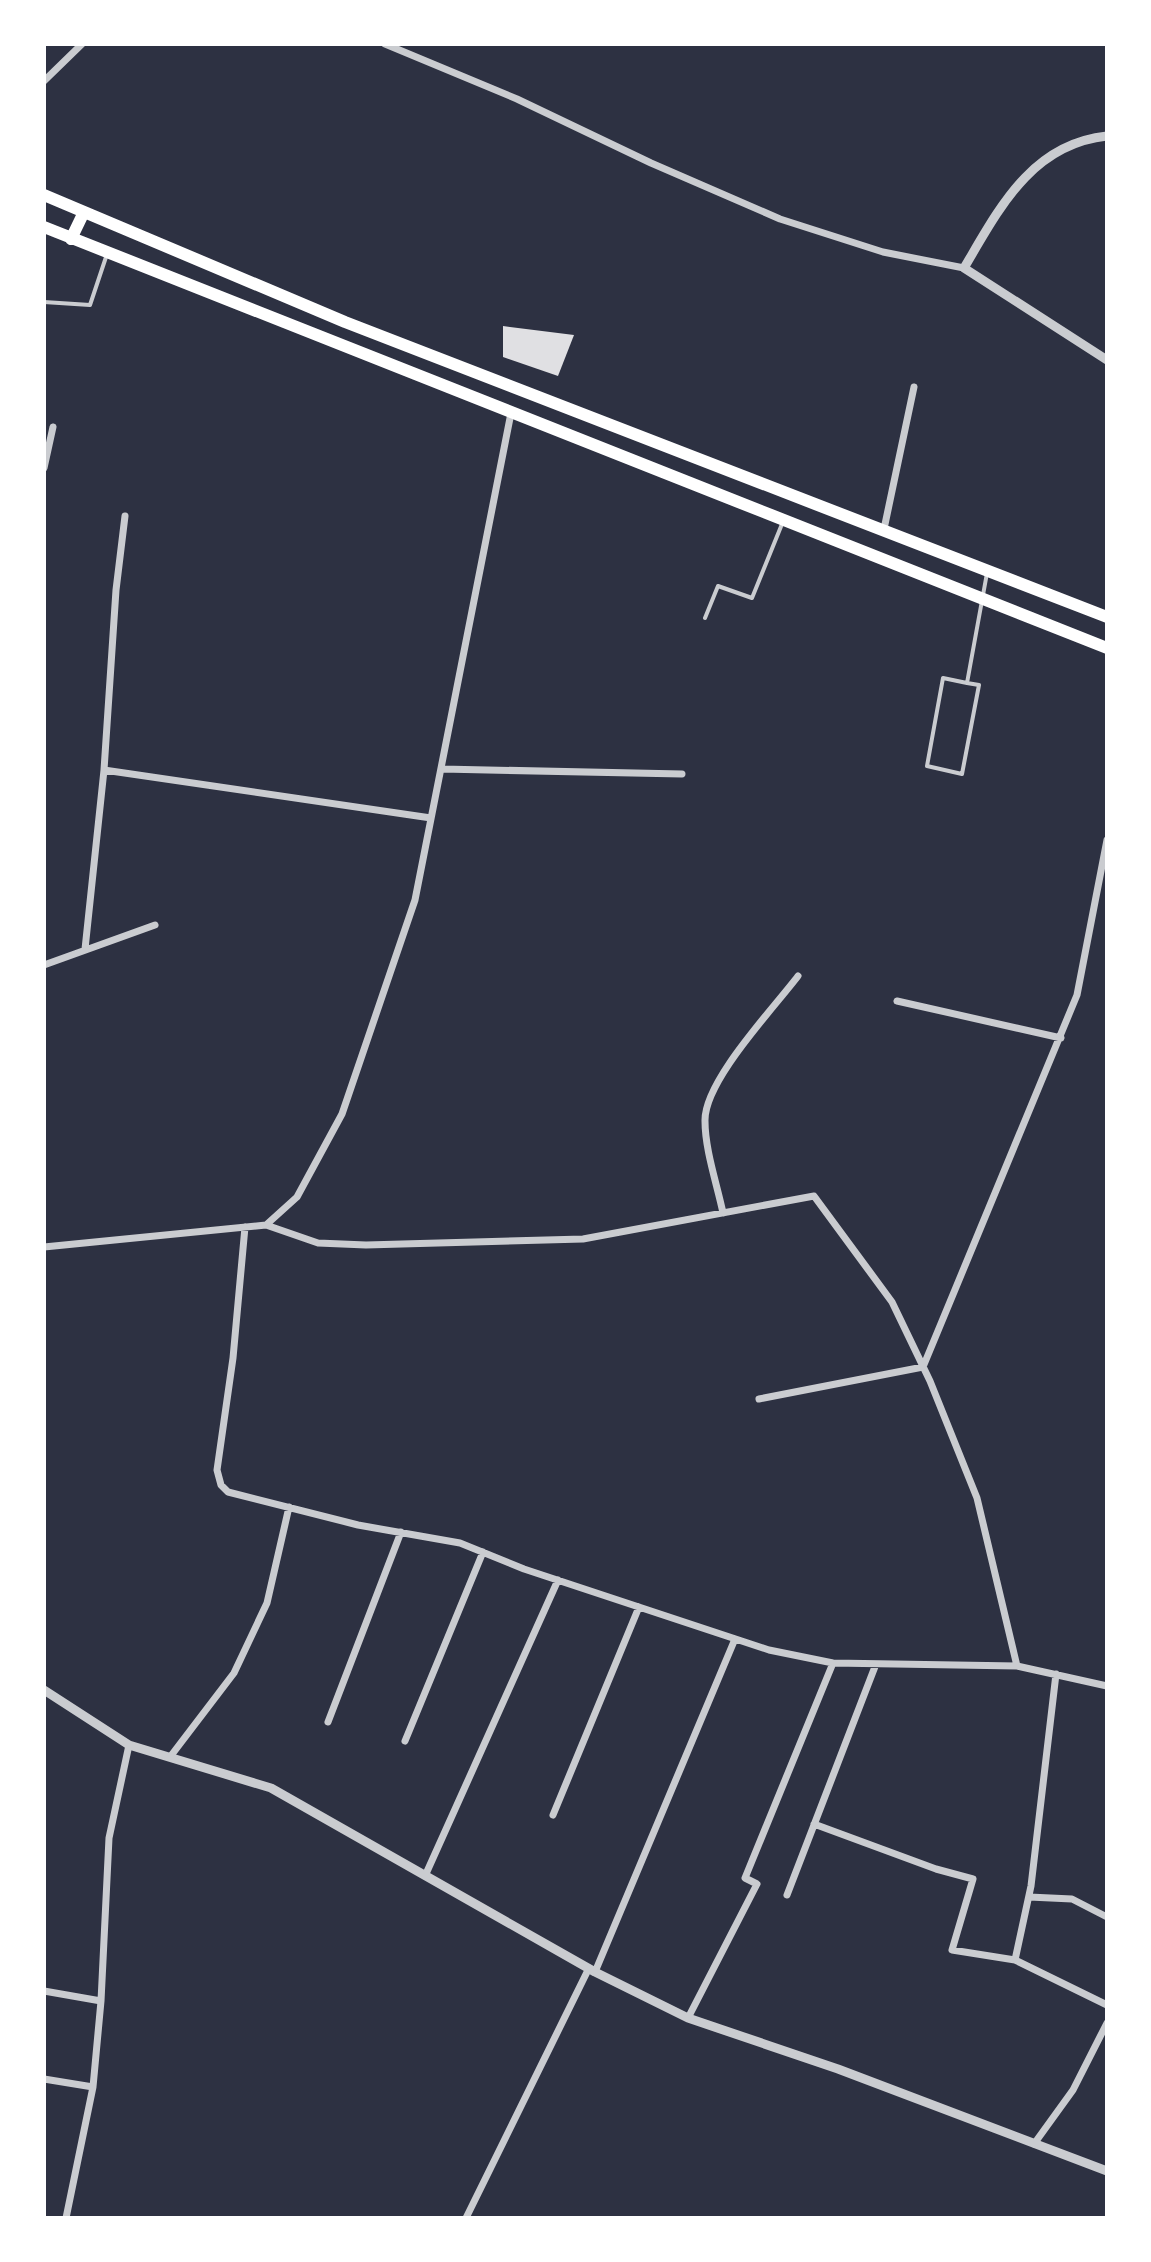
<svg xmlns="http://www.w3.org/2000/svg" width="1151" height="2262" font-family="'Source Serif 4',serif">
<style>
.building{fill:#e0e0e3}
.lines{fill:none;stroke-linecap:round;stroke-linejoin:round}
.service{stroke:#caccd0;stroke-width:4}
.minor{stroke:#caccd0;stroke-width:7}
.tertiary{stroke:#caccd0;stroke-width:9}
.primary{stroke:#fff;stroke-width:12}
</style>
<rect width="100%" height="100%" fill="#2d3142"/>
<path class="building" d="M 503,326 L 574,335 L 558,376 L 503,357 Z"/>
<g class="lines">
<path class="service" d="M 44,302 L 90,305 L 107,254
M 705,618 L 718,586 L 752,598 L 782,524
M 967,683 L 943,678 L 927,766 L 962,774 L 979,685 L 967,683 L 987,573"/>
<path class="minor" d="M 385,44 L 517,99 L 651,163 L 780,219 L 883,252 L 964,268
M 44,81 L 82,44
M 44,468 L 53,427
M 884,529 L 914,387
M 442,769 L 682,774
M 104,770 L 116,590 L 125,516
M 85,949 L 104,770 L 431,818
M 44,965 L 155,925
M 897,1001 L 1061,1038
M 723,1213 C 717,1184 705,1150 705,1121 C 704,1081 774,1008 798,976
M 266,1225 L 318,1243 L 366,1245 L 583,1239 L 814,1196 L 892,1302 L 930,1381 L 977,1498 L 1017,1666
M 245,1227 L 233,1358 L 217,1470 L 221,1485 L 228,1492 L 358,1525 L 460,1543 L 524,1569 L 769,1650 L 833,1663 L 1017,1666 L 1107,1686
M 44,1247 L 266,1225 L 297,1197 L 342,1114 L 415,900 L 511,413
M 759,1399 L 923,1367 L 1077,995 L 1107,840
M 328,1722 L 401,1532
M 405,1741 L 483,1552
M 170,1757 L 234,1673 L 267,1603 L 289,1507
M 553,1815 L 639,1607
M 814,1824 L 936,1869 L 973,1879 L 952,1950 L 1015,1960 L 1107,2005
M 425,1876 L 558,1580
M 787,1895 L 876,1664
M 1029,1897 L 1072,1899 L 1107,1917
M 1015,1960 L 1031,1886 L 1056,1674
M 595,1972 L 735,1639
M 44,1991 L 101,2001
M 688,2018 L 757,1884 L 745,1878 L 833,1663
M 44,2079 L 93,2087
M 1034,2144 L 1073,2090 L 1107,2023
M 66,2218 L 93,2087 L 101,2001 L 109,1838 L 129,1745
M 466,2218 L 589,1968"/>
<path class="tertiary" d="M 1107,136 C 1031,144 999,209 964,268 L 1107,360
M 44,1690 L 129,1745 L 271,1788 L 595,1972 L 688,2018 L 838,2069 L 1107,2171"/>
<path class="primary" d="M 44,195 L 345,322 L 1107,617
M 44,227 L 1107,648
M 71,239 L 84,212"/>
</g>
<rect width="1151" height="2262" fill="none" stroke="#ffffff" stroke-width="92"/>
</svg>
